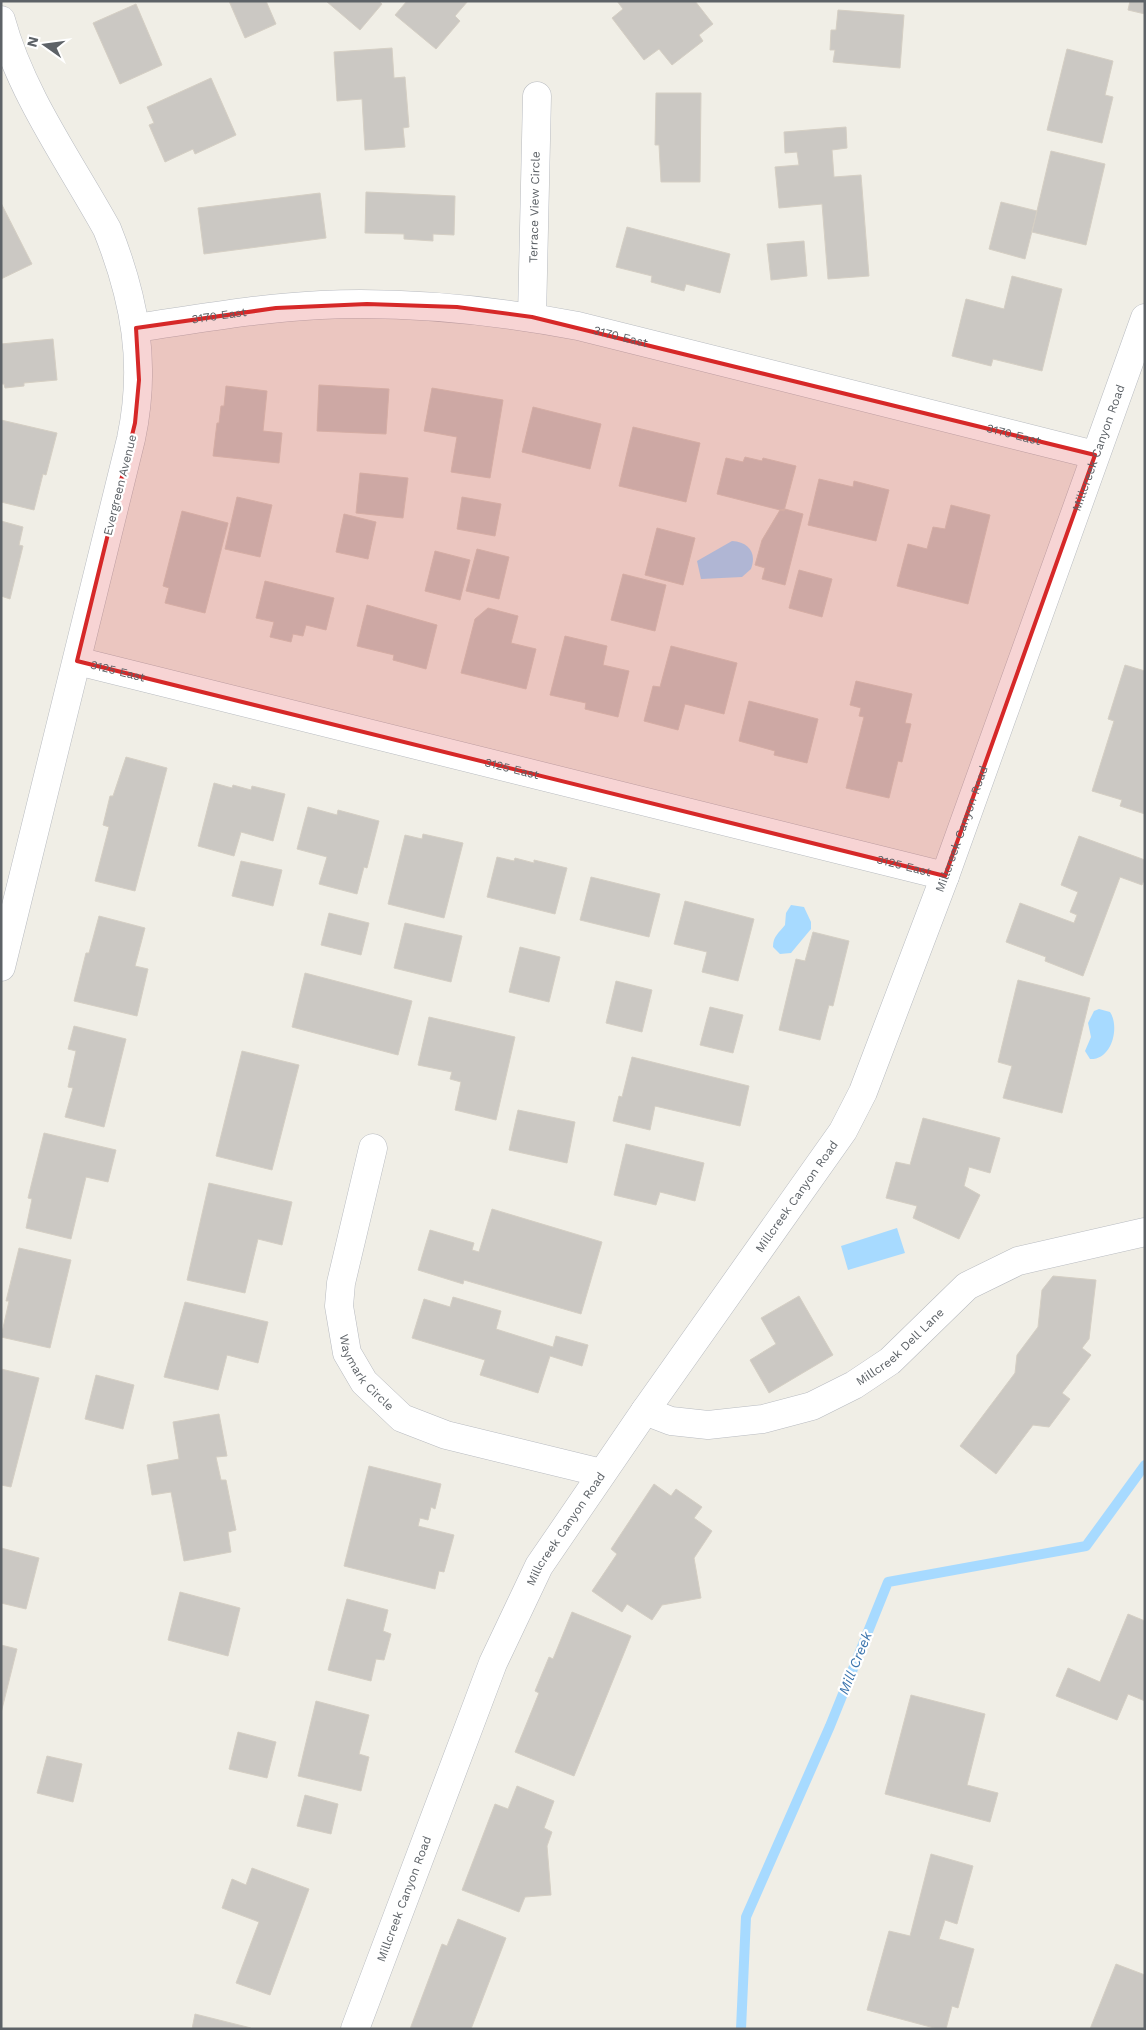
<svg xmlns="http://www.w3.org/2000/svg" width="1146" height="2030" font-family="'Work Sans',sans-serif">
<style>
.water{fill:#a7daff}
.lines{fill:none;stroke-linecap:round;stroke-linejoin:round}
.stream{stroke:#a7daff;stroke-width:10}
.building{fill:#cbc8c3;stroke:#d5cfc4}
.street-casing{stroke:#b8bbc0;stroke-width:29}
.street{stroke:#fff;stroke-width:28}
.marked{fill:#d62828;fill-opacity:0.2;stroke:#d62828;stroke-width:4;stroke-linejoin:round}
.labels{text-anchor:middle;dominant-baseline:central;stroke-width:4.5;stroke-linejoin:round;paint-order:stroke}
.street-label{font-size:12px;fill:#5d6267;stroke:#fff}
.water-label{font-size:14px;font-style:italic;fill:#3c75ad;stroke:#fff}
</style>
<rect width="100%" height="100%" fill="#f0eee6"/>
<path class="water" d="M 732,541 C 749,542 757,553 751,569 L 742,577 L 701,579 L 697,561 Z
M 791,905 L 804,907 L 811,922 L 811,929 L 791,953 L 780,954 L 773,947 C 773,936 779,933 785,925 L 786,913 Z
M 1099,1009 L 1110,1012 C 1120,1027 1112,1060 1090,1059 L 1085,1051 L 1091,1037 L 1088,1023 L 1094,1011 Z
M 897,1228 L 905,1253 L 848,1270 L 841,1246 Z"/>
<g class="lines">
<path class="stream" d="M 741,2029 L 746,1917 L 830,1726 L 888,1582 L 1086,1546 L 1145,1465"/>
</g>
<path class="building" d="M 229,1 L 266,1 L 276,24 L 245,38 Z
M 326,1 L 379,1 L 382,4 L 360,30 Z
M 407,1 L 468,1 L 455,16 L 460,21 L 436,49 L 395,15 Z
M 617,1 L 695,1 L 713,24 L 699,35 L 703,41 L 672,65 L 659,49 L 644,60 L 612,18 L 623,9 Z
M 1130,1 L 1145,1 L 1145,14 L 1128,10 Z
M 136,4 L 162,65 L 120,84 L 93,23 Z
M 838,10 L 904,15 L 900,68 L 833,62 L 835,50 L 830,50 L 831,30 L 836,30 Z
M 392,48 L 394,78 L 405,77 L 409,127 L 403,128 L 405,147 L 365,150 L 362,99 L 337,101 L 334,52 Z
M 1067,49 L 1113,61 L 1105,95 L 1113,97 L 1102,143 L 1047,130 Z
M 211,78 L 236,135 L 195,154 L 193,149 L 165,162 L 149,125 L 154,123 L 147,107 Z
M 656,93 L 701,93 L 700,182 L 661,182 L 659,145 L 655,145 Z
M 846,127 L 847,148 L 832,150 L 834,177 L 861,175 L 869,276 L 828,279 L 822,204 L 779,208 L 775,167 L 799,165 L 797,152 L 785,153 L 784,132 Z
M 1051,151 L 1105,164 L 1086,245 L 1032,232 Z
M 366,192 L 455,196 L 454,235 L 433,234 L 433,241 L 404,239 L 404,234 L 365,233 Z
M 320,193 L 326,238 L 204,254 L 198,208 Z
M 1001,202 L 1037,211 L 1025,259 L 989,249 Z
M 1,203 L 32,264 L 1,279 Z
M 627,227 L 730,254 L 720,293 L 686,284 L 684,291 L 651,282 L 652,276 L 616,267 Z
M 804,241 L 807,276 L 771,280 L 767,244 Z
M 1012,276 L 1062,289 L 1042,371 L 993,359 L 991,366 L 952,356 L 966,299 L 1004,309 Z
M 53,339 L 57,380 L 24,383 L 24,386 L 5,388 L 4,384 L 1,384 L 1,344 Z
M 319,385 L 389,389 L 386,434 L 317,431 Z
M 226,386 L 267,391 L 263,431 L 282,433 L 279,463 L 213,456 L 217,423 L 219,423 L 221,406 L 224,406 Z
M 432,388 L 503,400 L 490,478 L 451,472 L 457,437 L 424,431 Z
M 533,407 L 601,424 L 590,469 L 522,452 Z
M 1,420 L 57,433 L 46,475 L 43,474 L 34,510 L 1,502 Z
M 633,427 L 700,443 L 686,502 L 619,486 Z
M 745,457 L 762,461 L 763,458 L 796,466 L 784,511 L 717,494 L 726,458 L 743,462 Z
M 360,473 L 408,478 L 403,518 L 356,513 Z
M 819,479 L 853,487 L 854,481 L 889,490 L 876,541 L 808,525 Z
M 237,497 L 272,505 L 260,557 L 225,549 Z
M 462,497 L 501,504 L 495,536 L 457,529 Z
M 951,505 L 990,515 L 968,604 L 897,586 L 908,544 L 927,549 L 933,527 L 945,529 Z
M 785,509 L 803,514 L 785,585 L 762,579 L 765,568 L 755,565 L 762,540 L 780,510 Z
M 182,511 L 228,523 L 205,613 L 165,603 L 169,588 L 163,586 Z
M 344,514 L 376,522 L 368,559 L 336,552 Z
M 1,521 L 23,527 L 19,545 L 23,546 L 10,599 L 1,596 Z
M 657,528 L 695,538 L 683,585 L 645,575 Z
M 477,549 L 509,557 L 499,599 L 466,591 Z
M 435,551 L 470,560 L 460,600 L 425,591 Z
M 799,570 L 832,579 L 822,617 L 789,608 Z
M 623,574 L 666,585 L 655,631 L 611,620 Z
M 265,581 L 334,598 L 326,630 L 306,625 L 303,636 L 293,634 L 291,642 L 270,637 L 274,622 L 256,618 Z
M 367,605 L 437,625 L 426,669 L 393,660 L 394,655 L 357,646 Z
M 488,608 L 518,616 L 511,643 L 536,649 L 526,689 L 461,673 L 475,619 Z
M 565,636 L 607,646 L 603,665 L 629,671 L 618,717 L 585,709 L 586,703 L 550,695 Z
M 671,646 L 737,663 L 724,714 L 685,704 L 678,730 L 644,721 L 653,686 L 660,687 Z
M 1125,665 L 1145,671 L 1145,814 L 1120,806 L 1122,800 L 1092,791 L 1114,721 L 1108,719 Z
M 856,681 L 912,694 L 905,723 L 911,724 L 902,762 L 898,761 L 889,798 L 846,788 L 864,717 L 859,716 L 861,708 L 850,705 Z
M 749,701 L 818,719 L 807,763 L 774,755 L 775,751 L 739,741 Z
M 126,757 L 167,768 L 135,891 L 95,881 L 109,827 L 103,825 L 110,796 L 113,796 Z
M 214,783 L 232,788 L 233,785 L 251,790 L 252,786 L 285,794 L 273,841 L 241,832 L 234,856 L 198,846 Z
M 308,807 L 337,815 L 338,810 L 379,821 L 367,868 L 364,867 L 357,894 L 319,884 L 327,857 L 297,849 Z
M 423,834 L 463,843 L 444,918 L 388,904 L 405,835 L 422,839 Z
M 1079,836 L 1145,860 L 1145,878 L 1142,885 L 1120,877 L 1083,976 L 1045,961 L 1046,957 L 1006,942 L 1020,903 L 1074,923 L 1077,915 L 1070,912 L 1078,892 L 1061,885 Z
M 497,857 L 514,861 L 515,858 L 534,863 L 534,860 L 567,868 L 555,914 L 487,897 Z
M 241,861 L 282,870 L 273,906 L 232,896 Z
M 591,877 L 660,894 L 649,937 L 580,920 Z
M 685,901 L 754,919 L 738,981 L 702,972 L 707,952 L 674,944 Z
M 329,913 L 369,923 L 361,955 L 321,945 Z
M 99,916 L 145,928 L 135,966 L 148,969 L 137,1016 L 74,1001 L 86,953 L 89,953 Z
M 405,923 L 462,936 L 451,982 L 394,968 Z
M 813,932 L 849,941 L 833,1006 L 829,1005 L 820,1040 L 779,1030 L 796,959 L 805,961 Z
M 520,947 L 560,957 L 549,1002 L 509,992 Z
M 305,973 L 412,1001 L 398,1055 L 292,1027 Z
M 1018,980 L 1090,998 L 1062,1113 L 1003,1098 L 1012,1066 L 998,1062 Z
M 616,981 L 652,990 L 642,1032 L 606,1023 Z
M 710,1007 L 743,1015 L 733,1053 L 700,1045 Z
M 429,1017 L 515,1037 L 496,1120 L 455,1110 L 461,1082 L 450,1079 L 452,1072 L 418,1065 Z
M 74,1026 L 126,1039 L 104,1127 L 65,1117 L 73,1088 L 68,1087 L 76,1051 L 68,1049 Z
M 242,1051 L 299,1065 L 272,1170 L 216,1156 Z
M 632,1057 L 749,1086 L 740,1126 L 655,1106 L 650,1130 L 613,1121 L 619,1096 L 622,1097 Z
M 518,1110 L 575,1122 L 567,1163 L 509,1150 Z
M 923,1118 L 1000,1138 L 990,1173 L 969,1167 L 964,1186 L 980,1195 L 959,1239 L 913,1218 L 917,1206 L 886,1198 L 896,1162 L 910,1165 Z
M 44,1133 L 116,1150 L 108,1182 L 86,1177 L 71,1239 L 26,1228 L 32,1199 L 28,1198 Z
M 626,1144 L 704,1163 L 695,1201 L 660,1192 L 656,1205 L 614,1195 Z
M 209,1183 L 292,1202 L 282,1245 L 258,1239 L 245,1293 L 187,1280 Z
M 492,1209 L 602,1242 L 581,1314 L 464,1280 L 463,1284 L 418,1270 L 430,1230 L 474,1243 L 472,1250 L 479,1252 Z
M 19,1248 L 71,1260 L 50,1348 L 1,1337 L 9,1301 L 6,1301 Z
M 1053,1276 L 1096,1280 L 1089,1339 L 1082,1348 L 1091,1355 L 1062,1393 L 1070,1399 L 1049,1427 L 1033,1425 L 996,1474 L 960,1446 L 1015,1373 L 1017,1355 L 1038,1327 L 1042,1290 Z
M 799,1296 L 833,1355 L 769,1393 L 750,1360 L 776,1344 L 761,1318 Z
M 453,1297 L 501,1311 L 496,1329 L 553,1347 L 556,1336 L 588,1345 L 582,1366 L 550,1356 L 538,1393 L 480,1375 L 485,1360 L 412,1338 L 424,1299 L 450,1307 Z
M 185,1302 L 268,1322 L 258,1363 L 227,1355 L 218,1390 L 164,1377 Z
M 1,1369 L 39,1378 L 11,1487 L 1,1485 Z
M 96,1375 L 134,1385 L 123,1429 L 85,1419 Z
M 219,1414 L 227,1456 L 216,1457 L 221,1480 L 226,1480 L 236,1530 L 228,1532 L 231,1552 L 184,1561 L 171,1492 L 152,1495 L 147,1465 L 179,1459 L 173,1422 Z
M 369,1466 L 441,1484 L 435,1509 L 431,1507 L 428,1520 L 420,1518 L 418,1526 L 454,1535 L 444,1572 L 439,1571 L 435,1589 L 344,1566 Z
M 654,1484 L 671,1496 L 676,1489 L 702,1507 L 694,1518 L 712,1531 L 694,1558 L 701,1598 L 662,1605 L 652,1620 L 627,1604 L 622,1612 L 592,1591 L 617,1554 L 611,1549 Z
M 1,1548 L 39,1558 L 26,1609 L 1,1603 Z
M 180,1592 L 240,1608 L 228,1656 L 168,1640 Z
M 347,1599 L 388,1610 L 383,1631 L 391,1634 L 384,1660 L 376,1659 L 371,1681 L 328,1670 Z
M 572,1612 L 631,1636 L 574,1776 L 515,1752 L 539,1693 L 535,1691 L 549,1657 L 553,1659 Z
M 1128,1614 L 1145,1621 L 1145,1701 L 1128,1694 L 1117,1720 L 1056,1696 L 1068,1668 L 1100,1682 Z
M 1,1645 L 17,1649 L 1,1713 Z
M 911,1695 L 985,1714 L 967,1785 L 998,1793 L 990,1822 L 885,1794 Z
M 316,1701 L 369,1715 L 359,1754 L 369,1757 L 361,1791 L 298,1776 Z
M 238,1732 L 276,1742 L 267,1778 L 229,1769 Z
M 47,1756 L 82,1764 L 73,1802 L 37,1793 Z
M 517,1786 L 554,1801 L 544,1828 L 552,1832 L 547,1846 L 551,1895 L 525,1897 L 519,1912 L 462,1890 L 495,1804 L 508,1809 Z
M 305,1795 L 338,1804 L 331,1834 L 297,1826 Z
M 931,1854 L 973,1866 L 957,1924 L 945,1920 L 939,1939 L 974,1949 L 958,2008 L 952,2006 L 946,2029 L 938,2029 L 867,2010 L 889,1931 L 910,1936 Z
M 252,1868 L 309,1889 L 270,1995 L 236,1983 L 259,1922 L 222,1908 L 232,1879 L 246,1885 Z
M 458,1919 L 506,1938 L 471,2029 L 410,2029 L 442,1944 L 447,1946 Z
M 1116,1964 L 1145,1975 L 1145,2029 L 1090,2029 Z
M 195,2014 L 251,2028 L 251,2029 L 192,2029 Z"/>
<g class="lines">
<defs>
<g id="street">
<path d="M 1,20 C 21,94 70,162 107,229 C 135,299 147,364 131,439 L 1,967"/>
<path id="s1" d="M 532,317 L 537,96"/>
<path id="s2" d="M 136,328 C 198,319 259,308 321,305 C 408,301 492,310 578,326 L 1095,455"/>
<path id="s3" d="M 77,661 L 945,876"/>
<path id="s4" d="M 373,1148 L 341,1283 L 339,1306 L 347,1353 L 364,1382 L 402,1418 L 446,1435 L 602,1473"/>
<path id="s5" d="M 645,1411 L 671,1421 L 708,1425 L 763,1419 L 812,1406 L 854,1385 L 890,1361 L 967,1286 L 1018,1261 L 1145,1232"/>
<path id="s6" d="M 355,2029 L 493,1663 L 539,1566 L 645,1411 L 843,1131 L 863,1092 L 945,876 L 1145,318"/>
</g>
</defs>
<use href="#street" class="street-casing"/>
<use href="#street" class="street"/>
</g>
<path class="marked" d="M 367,304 L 457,307 L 532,317 L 1095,455 L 945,876 L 77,661 L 135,423 L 139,380 L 136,328 L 276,308 Z"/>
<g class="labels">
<g class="street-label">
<text stroke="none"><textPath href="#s1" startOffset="110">Terrace View Circle</textPath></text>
<text stroke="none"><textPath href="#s2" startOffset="84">3170 East</textPath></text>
<text stroke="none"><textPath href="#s2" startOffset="489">3170 East</textPath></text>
<text stroke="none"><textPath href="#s2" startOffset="894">3170 East</textPath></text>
<text stroke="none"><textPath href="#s6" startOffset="1759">Millcreek Canyon Road</textPath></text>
<text transform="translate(120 485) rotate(-76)">Evergreen Avenue</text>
<text stroke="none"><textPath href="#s3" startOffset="42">3125 East</textPath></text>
<text stroke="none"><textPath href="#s3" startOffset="448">3125 East</textPath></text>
<text stroke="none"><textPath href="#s6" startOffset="1354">Millcreek Canyon Road</textPath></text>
<text stroke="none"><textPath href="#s3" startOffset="852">3125 East</textPath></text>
<text stroke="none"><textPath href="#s6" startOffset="949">Millcreek Canyon Road</textPath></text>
<text stroke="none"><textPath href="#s5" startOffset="278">Millcreek Dell Lane</textPath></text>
<text stroke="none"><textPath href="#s4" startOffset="236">Waymark Circle</textPath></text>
<text stroke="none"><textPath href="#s6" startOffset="544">Millcreek Canyon Road</textPath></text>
<text stroke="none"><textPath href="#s6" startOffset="139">Millcreek Canyon Road</textPath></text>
</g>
<g class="water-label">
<text transform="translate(855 1663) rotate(-68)">Mill Creek</text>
</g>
</g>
<rect width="1146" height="2030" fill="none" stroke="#5d6267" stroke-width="5"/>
<g transform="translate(45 45) rotate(284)" stroke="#ffffff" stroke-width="4" paint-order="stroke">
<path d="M0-4L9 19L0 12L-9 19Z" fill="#5d6267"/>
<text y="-8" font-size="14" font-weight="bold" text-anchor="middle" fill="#5d6267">N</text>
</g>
</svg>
